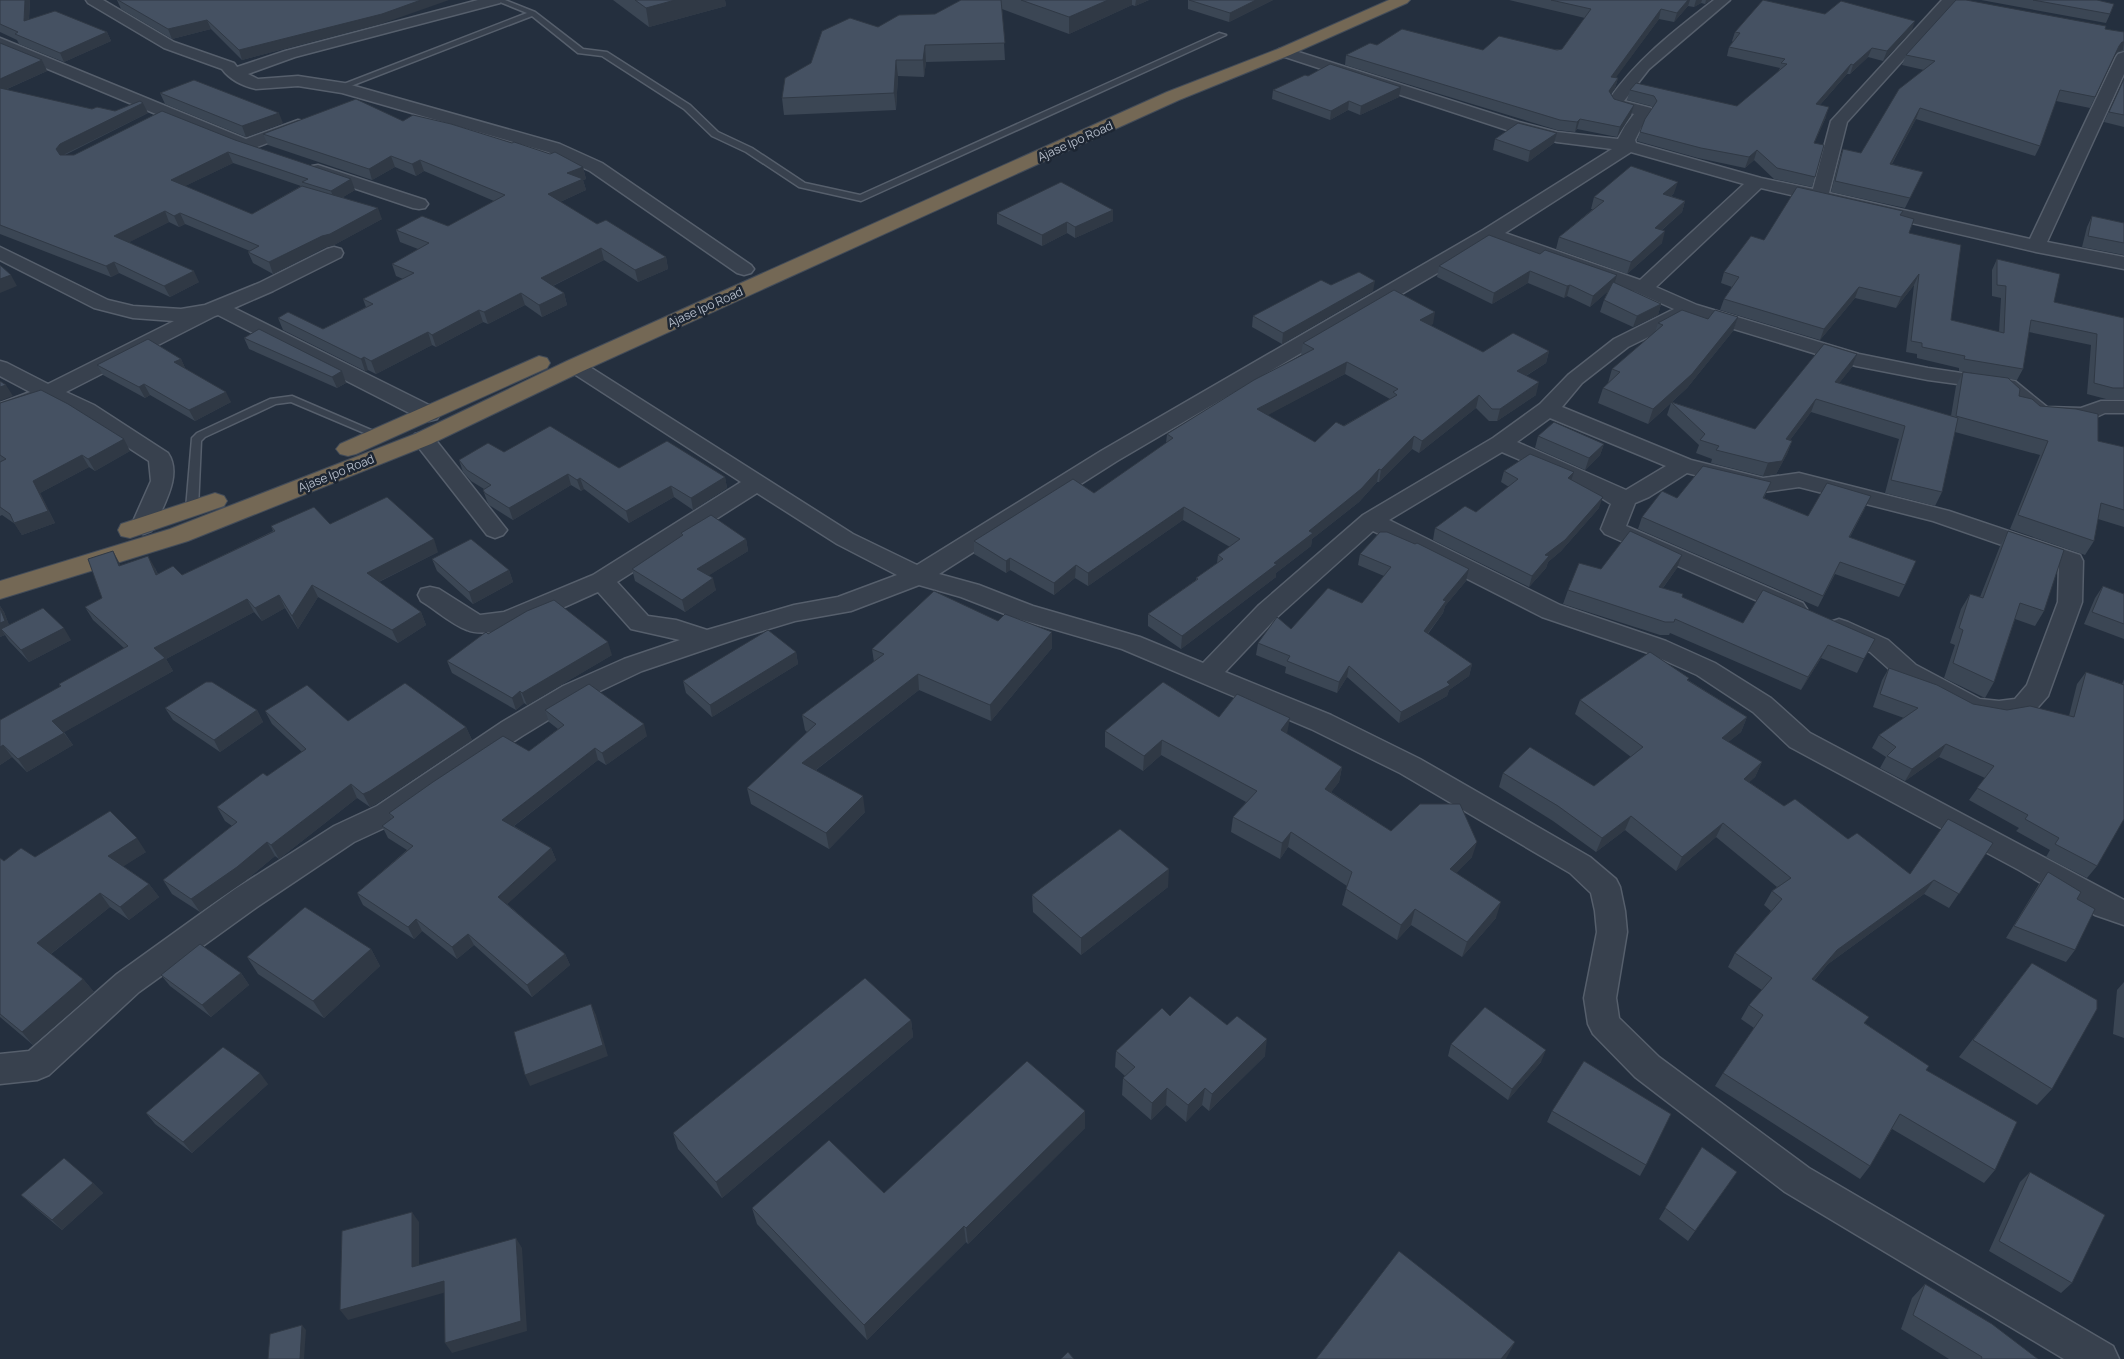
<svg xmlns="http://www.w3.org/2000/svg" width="2124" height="1359" font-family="Manrope,sans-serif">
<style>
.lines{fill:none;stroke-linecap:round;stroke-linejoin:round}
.lane-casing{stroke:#565f6c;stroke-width:3}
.street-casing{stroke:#565f6c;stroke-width:3}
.highway-casing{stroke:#434c59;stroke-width:2}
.lane{fill:#38414e;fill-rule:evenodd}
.street{fill:#38414e;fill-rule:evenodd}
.highway{fill:#746855;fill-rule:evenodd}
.wall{fill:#3b4654;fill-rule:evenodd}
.shaded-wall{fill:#303945}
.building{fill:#455162;stroke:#303945;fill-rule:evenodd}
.labels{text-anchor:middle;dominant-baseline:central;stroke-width:5;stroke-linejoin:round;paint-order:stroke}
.far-street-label{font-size:12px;fill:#b4bcc9;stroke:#1d2633}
</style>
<rect width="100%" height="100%" fill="#242f3e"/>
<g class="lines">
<defs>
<path id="lane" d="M 495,0 L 505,0 L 535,12 L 583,49 L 607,52 L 690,105 L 718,132 L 752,148 L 805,183 L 860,195 L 1219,33 L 1226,35 L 861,201 L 799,187 L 746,152 L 712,136 L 684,109 L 602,56 L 578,53 L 532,16 L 343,89 L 336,87 L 527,13 Z
M 292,396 L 385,436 L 384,438 L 376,438 L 291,402 L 276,404 L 205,437 L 201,441 L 198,509 L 196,511 L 188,511 L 186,509 L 192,438 L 197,433 L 270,399 Z"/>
<path id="street" d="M 86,0 L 103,0 L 174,42 L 234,63 L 237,67 L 285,51 L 478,0 L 502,0 L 500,3 L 295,57 L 248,74 L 258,79 L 298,76 L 344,83 L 560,144 L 602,163 L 751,265 L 754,269 L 751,273 L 744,275 L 737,273 L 590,171 L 548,152 L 342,93 L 298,86 L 256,89 C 243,86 230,80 222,69 L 164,48 L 88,3 Z
M 1714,0 L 1730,0 L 1649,69 L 1624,101 L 1651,108 L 1653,112 L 1641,128 L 1635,140 L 1636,143 L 1761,178 L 1813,189 L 1831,121 L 1942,0 L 1956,0 L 1954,4 L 1847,122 L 1829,193 L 2030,239 L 2116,57 L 2118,54 L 2124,52 L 2124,74 L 2047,242 L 2124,257 L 2124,269 L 2036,252 L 1761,188 L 1656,287 L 1697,305 L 1859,354 L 1928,368 L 2015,381 L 2047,407 L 2081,408 L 2101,401 L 2124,401 L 2124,413 L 2105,413 L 2085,422 L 2041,420 L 2033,418 L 2002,390 L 1928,380 L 1856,366 L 1691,316 L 1628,347 L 1582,383 L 1562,407 L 1691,460 L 1763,478 L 1799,473 L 1949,511 L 2080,555 L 2083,561 L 2082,602 L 2048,696 L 2032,714 L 2023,717 L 1999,721 L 1966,715 L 1898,677 L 1870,652 L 1830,634 L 1826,628 L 1830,622 L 1839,619 L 1848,622 L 1888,640 L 1916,665 L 1980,699 L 1999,701 L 2015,699 L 2027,685 L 2058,602 L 2059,565 L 1933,521 L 1799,487 L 1763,492 L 1687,473 L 1649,497 L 1635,503 L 1626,526 L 1803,603 L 1807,609 L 1803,615 L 1794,617 L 1605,534 L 1601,529 L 1611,504 L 1587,489 L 1502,452 L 1389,520 L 1560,605 L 1666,641 L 1715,663 L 1771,698 L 1810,733 L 2124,900 L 2124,925 L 2095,915 L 2019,870 L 1790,747 L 1753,712 L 1697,675 L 1648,653 L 1542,617 L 1373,531 L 1276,618 L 1225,672 L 1331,715 L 1420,759 L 1590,857 L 1616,879 L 1620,887 L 1625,911 L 1627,932 L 1616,998 L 1619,1018 L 1659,1057 L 1809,1168 L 2113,1346 L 2119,1359 L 2064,1359 L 1785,1192 L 1635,1077 L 1593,1034 L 1588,1024 L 1584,998 L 1597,932 L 1595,911 L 1591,893 L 1570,873 L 1400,773 L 1311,729 L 1122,649 L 1015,618 L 961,597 L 919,585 L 851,611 L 795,621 L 739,638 L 642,671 L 581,700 L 522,736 L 437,792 L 397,822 L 354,842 L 257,907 L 139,992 L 49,1075 L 37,1080 L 0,1084 L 0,1054 L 29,1051 L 117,974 L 235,889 L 334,826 L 377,806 L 502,722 L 563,686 L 624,659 L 680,640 L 631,629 L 598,592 C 569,604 496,643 467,630 C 451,624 436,610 421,601 L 418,595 L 421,589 L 430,587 L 439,589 L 480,615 L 504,612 L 593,575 L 741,482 L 568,370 L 565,366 L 568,362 L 575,360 L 582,362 L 853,534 L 917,565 L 1101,451 L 1483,230 L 1612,149 L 1557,142 L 1507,130 L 1279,55 L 1276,52 L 1279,49 L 1289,49 L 1519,122 L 1557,132 L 1618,139 L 1625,126 L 1634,114 L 1613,108 L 1608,101 C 1637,59 1674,31 1714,0 ZM 1631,152 L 1744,184 L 1640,280 L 1505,233 ZM 1492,241 L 1636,292 L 1674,309 L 1614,339 L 1568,375 L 1540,404 L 1493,438 L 1363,515 L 1258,606 L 1203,663 L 1140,637 L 1033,606 L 979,585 L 939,574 L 1117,461 ZM 1550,418 L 1666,466 L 1626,490 L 1517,442 ZM 757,493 L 837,544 L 897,575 L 838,597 L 794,605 L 707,630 L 676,620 L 648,616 L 617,582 Z
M 0,38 L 246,139 L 298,120 L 304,121 L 306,125 L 304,129 L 252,149 L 246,150 L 240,149 L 0,49 Z
M 318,165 L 425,200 L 428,204 L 425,208 L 419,209 L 413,208 L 312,174 L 309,170 L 312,166 Z
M 0,247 L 108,300 L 133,306 L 181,309 L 205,305 L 259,283 L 327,249 L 334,247 L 341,249 L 343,253 L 341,257 L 273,291 L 234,308 L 437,409 L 440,414 L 437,419 L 429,421 L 421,419 L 218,315 L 215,316 L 66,392 L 94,405 L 168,453 C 183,475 163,505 155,526 L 151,531 L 143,534 L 135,531 L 131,526 L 151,481 L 149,461 L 78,415 L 48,400 L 0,416 L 0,403 L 30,392 L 0,376 L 0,361 L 7,363 L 48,384 L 174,321 L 133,318 L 94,308 L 0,260 Z
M 423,432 L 431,434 L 503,525 L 507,530 L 503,535 L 495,538 L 487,535 L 412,439 L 415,434 Z"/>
<path id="highway" d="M 1389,0 L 1410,0 L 1407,3 L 1290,55 L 1179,100 L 583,371 L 431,444 L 188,541 L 0,599 L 0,581 L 170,529 L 415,434 L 567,361 L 1167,92 L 1278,49 Z
M 539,356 L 547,358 L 550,363 L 547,368 L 356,454 L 348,456 L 340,454 L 336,449 L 340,444 Z
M 215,493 L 224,496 L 227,501 L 224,506 L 130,538 L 121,536 L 118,530 L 121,524 Z"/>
</defs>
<use href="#lane" class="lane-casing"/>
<use href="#street" class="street-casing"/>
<use href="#highway" class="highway-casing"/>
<use href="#lane" class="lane"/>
<use href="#street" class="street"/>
<use href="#highway" class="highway"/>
</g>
<path class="wall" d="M 0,0 L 30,0 L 29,20 L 107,32 L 111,41 L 64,62 L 19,44 L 17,40 L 0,32 Z
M 117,0 L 384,23 L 242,60 L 211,29 L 172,39 L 121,9 Z
M 613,0 L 725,0 L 726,6 L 649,27 Z
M 961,0 L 1149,0 L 1135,6 L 1132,5 L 1069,34 L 1002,9 L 1005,60 L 926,62 L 924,77 L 898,76 L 896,110 L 784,115 L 782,98 Z
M 1188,0 L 1273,0 L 1229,22 L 1188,9 Z
M 1509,0 L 1711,0 L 1705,4 L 1701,3 L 1694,7 L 1688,6 L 1674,22 L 1659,19 L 1615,78 L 1618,78 L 1615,88 L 1611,94 L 1614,99 L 1634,105 L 1631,115 L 1617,137 L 1577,129 L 1575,132 L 1557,130 L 1345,65 L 1346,55 L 1483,50 L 1562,49 L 1585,18 Z
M 1981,0 L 2097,0 L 2110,14 L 2106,23 Z
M 1825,14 L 1912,30 L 1883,61 L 1868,57 L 1850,74 L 1847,74 L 1820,105 L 1826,117 L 1814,143 L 1815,177 L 1812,187 L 1774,179 L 1754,160 L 1745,168 L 1698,158 L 1637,141 L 1640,132 L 1653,108 L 1651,106 L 1627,100 L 1630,90 L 1737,106 L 1778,72 L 1780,68 L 1727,56 L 1729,47 L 1733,42 L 1732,41 L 1735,32 Z
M 2105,29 L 2124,32 L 2124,51 L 2117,52 L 2115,55 L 2090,108 L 2056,101 L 2040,146 L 2035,156 L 1916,119 L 1892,164 L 1923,172 L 1905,208 L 1831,192 L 1839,160 L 1843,149 L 1861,153 L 1924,70 L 1902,65 L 1906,55 Z
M 0,43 L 42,60 L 47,71 L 5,90 L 92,109 L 115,111 L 143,103 L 148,113 L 65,155 L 74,155 L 162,111 L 355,190 L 343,197 L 382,219 L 334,245 L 326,247 L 273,274 L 253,263 L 248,252 L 250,251 L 185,224 L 179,227 L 169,222 L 129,242 L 199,282 L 170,297 L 119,273 L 111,277 L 0,234 ZM 233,163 L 301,186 L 252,214 L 185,186 Z
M 1308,76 L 1399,97 L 1360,115 L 1348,110 L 1330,120 L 1272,99 L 1273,90 Z
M 2124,78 L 2124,127 L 2104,122 Z
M 160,93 L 283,123 L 246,137 L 165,104 Z
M 403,121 L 583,167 L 586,179 L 583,180 L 586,190 L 560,202 L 597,224 L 666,257 L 668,269 L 638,282 L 604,260 L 553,286 L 564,293 L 567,305 L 542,317 L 525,305 L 488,324 L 483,322 L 436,347 L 432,345 L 376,374 L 368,370 L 365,371 L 283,330 L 278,318 L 323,329 L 366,307 L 363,299 L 403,279 L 396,276 L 392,264 L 418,249 L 400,242 L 396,230 L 448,226 L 494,201 L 424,171 L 416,176 L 395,167 L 372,180 L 268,145 L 263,134 Z
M 1557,133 L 1554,143 L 1528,162 L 1493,150 L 1495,139 Z
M 1674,193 L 1671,196 L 1685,201 L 1682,212 L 1662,230 L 1662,243 L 1627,274 L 1556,249 L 1559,237 L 1593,209 L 1591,209 L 1594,197 Z
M 997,213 L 1113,221 L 1075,238 L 1067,233 L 1042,246 L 997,224 Z
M 1901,215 L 1951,320 L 1999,332 L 2001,298 L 1992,296 L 1992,270 L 1997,259 L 2054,302 L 2124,318 L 2124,399 L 2106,399 L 2087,394 L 2091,345 L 2029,332 L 2023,369 L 2017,380 L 2009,379 L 2019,396 L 2040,406 L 2098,441 L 2124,447 L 2124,527 L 2098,519 L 2094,541 L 2085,555 L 2010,529 L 2040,455 L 1955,432 L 1942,492 L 1935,506 L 1885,493 L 1899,439 L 1811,412 L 1790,440 L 1792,441 L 1787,454 L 1776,474 L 1763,476 L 1711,463 L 1712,459 L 1696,453 L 1699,445 L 1667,415 L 1671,403 L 1648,424 L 1598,403 L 1603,388 L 1608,383 L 1612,369 L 1655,332 L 1658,323 L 1738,317 L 1733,331 L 1687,388 L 1672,402 L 1755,429 L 1857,354 L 1852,367 L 1839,383 L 1951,416 L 1956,386 L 1963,372 L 1979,374 L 1959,371 L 1959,368 L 1917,358 L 1917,354 L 1906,352 L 1914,285 L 1896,308 L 1855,298 L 1820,340 L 1720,310 L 1724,299 L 1732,287 L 1721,283 L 1724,272 L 1764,240 Z
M 2092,216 L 2124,223 L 2124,255 L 2082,247 L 2087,227 Z
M 1540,254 L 1617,275 L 1615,283 L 1661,304 L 1658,315 L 1633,327 L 1600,312 L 1604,300 L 1608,291 L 1590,307 L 1567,296 L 1564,298 L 1528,283 L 1492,304 L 1437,277 L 1439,266 Z
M 1331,285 L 1373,291 L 1282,344 L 1252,327 L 1253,316 Z
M 1433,324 L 1430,325 L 1483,352 L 1549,351 L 1546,363 L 1526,376 L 1536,395 L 1497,421 L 1489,421 L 1476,408 L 1419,453 L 1412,449 L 1379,482 L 1377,482 L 1359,502 L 1312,539 L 1311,546 L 1276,573 L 1276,577 L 1181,649 L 1148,626 L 1148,614 L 1196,580 L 1196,578 L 1217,563 L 1218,555 L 1230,547 L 1183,520 L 1088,586 L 1075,578 L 1054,595 L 1010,570 L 1006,573 L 974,554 L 974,541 L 1094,493 L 1166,443 L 1167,434 L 1302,355 L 1301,355 L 1303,343 ZM 1345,374 L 1390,399 L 1315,442 L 1267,415 Z
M 244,338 L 342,371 L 346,383 L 337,388 L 249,349 Z
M 181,359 L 185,368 L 231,402 L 195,421 L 150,395 L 145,398 L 103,375 L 97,365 Z
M 0,403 L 130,451 L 95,471 L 89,467 L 40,493 L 55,523 L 22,535 L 15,524 L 2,515 L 0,516 Z
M 1538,436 L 1604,444 L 1600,455 L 1585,470 L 1535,448 Z
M 504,452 L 619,468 L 725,477 L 727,488 L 693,510 L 674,497 L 629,523 L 584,489 L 581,491 L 571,485 L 513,520 L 489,505 L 487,501 L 483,490 L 484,489 L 471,481 L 463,472 L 459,460 Z
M 1504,471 L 1572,480 L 1599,508 L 1561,551 L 1548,562 L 1546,568 L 1529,587 L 1433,540 L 1435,528 L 1476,512 L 1509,487 L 1501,482 Z
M 1771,482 L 1764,498 L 1808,516 L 1865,508 L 1850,537 L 1905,585 L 1899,597 L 1835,574 L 1818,607 L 1638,529 L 1642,517 L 1677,498 Z
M 330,524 L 438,552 L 379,582 L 421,612 L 426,625 L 398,643 L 318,597 L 298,629 L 285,608 L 262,621 L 254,612 L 166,659 L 173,671 L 64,732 L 73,745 L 27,772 L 12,757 L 0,765 L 0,720 L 60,687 L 59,684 L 124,648 L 93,620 L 85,607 L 102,598 L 121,565 L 155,568 L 158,574 L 182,575 L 273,531 L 271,526 Z
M 2008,531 L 2044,611 L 2035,626 L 2015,619 L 1994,682 L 1985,698 L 1944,678 L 1955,645 L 1950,643 L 1961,609 L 1970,594 L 1980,597 L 2000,546 Z
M 681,533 L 746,539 L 748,551 L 709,575 L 716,590 L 685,612 L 635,581 L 632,569 L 682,536 Z
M 1360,554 L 1469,569 L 1466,581 L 1445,606 L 1443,613 L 1428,634 L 1472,664 L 1469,676 L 1449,690 L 1447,696 L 1399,723 L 1347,677 L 1337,693 L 1285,673 L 1286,667 L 1256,655 L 1258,643 L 1291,629 L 1362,603 L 1384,576 L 1358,565 Z
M 432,559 L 509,570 L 513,582 L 473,604 L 437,571 Z
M 1677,568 L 1663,588 L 1682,597 L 1743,623 L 1763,590 L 1864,659 L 1857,673 L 1821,658 L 1801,690 L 1670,633 L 1669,635 L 1660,635 L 1563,604 L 1568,590 Z
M 2103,586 L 2124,594 L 2124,639 L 2084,624 L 2095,598 Z
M 0,606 L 4,612 L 9,625 L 71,640 L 29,662 L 9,641 L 5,635 L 0,637 Z
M 488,634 L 612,655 L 527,705 L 524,703 L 516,710 L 452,673 L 447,661 Z
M 1052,648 L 991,721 L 919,690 L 816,770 L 865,812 L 829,849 L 751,804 L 747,788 L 807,732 L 805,730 L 802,715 L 874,662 L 872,649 Z
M 796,652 L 798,664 L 712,717 L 686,693 L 683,681 Z
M 1889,668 L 1973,704 L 2007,710 L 2069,716 L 2077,684 L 2086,672 L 2122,684 L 2124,679 L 2124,819 L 2097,866 L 2087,878 L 2046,857 L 2050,850 L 2016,831 L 2019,828 L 1969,800 L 1985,778 L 1939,757 L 1905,781 L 1880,768 L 1886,757 L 1872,748 L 1879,735 L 1904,718 L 1873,707 L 1882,680 Z
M 1688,680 L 1747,717 L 1741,732 L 1728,742 L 1762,762 L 1755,777 L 1749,782 L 1784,806 L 1848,839 L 1910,874 L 1993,843 L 1949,908 L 1924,894 L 1828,964 L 1814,981 L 1865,1023 L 1926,1070 L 1995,1170 L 1984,1183 L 1892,1129 L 1870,1166 L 1860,1179 L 1715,1086 L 1723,1073 L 1754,1028 L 1741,1019 L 1749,1005 L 1762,990 L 1728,967 L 1735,953 L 1771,911 L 1764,905 L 1772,891 L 1777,887 L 1716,837 L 1676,871 L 1625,830 L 1596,852 L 1553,821 L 1499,787 L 1503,773 L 1594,786 L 1631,757 L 1575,714 L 1580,700 Z
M 165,708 L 257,710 L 263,722 L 220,752 L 173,720 Z
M 545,710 L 647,736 L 606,765 L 598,760 L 514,826 L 551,848 L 556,860 L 507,904 L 565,954 L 570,965 L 532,997 L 474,945 L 457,959 L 422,931 L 414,939 L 363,905 L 357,893 L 407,850 L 388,838 L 382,826 L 391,819 L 389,813 L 529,751 L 558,729 L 549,722 Z
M 265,711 L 348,721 L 466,727 L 472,740 L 376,804 L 370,807 L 357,798 L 279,859 L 275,856 L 245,881 L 200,912 L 172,894 L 163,880 L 232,826 L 225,821 L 217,807 L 267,776 L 302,752 L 272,724 Z
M 1219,717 L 1287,734 L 1342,767 L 1339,782 L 1331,792 L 1391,831 L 1472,857 L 1456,873 L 1496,918 L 1462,957 L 1411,925 L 1397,940 L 1342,905 L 1347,886 L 1288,847 L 1280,859 L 1231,832 L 1233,817 L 1246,802 L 1161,755 L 1143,771 L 1105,747 L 1105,731 Z
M 146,852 L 123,866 L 149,884 L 159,897 L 129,920 L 110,907 L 51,954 L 83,979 L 94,992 L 33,1045 L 0,1017 L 0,858 L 4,861 L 35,857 Z
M 2048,872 L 2077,899 L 2075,950 L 2066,962 L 2006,938 L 2039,884 Z
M 1168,887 L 1081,955 L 1033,912 L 1032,895 Z
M 371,949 L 380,966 L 324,1018 L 258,974 L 247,957 Z
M 2032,963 L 2052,1089 L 2037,1105 L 1959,1057 Z
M 241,973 L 249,985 L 211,1017 L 170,986 L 161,975 Z
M 2124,982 L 2124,1038 L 2113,1034 L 2117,990 Z
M 1170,1016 L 1265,1056 L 1209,1111 L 1202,1105 L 1186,1122 L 1166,1105 L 1151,1120 L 1122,1095 L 1123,1078 L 1125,1076 L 1115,1067 L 1116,1051 Z
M 911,1020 L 913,1037 L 722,1198 L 678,1149 L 673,1133 Z
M 1451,1044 L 1541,1062 L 1508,1100 L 1448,1056 Z
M 268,1084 L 192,1153 L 155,1124 L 146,1113 Z
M 1085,1111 L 1085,1128 L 968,1244 L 966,1242 L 867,1340 L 757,1224 L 752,1208 L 884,1193 Z
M 1552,1111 L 1646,1165 L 1640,1176 L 1547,1122 Z
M 1702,1147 L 1730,1182 L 1688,1241 L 1659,1219 Z
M 2030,1172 L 2072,1283 L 2061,1293 L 1989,1251 L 2020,1182 Z
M 93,1183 L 103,1193 L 62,1230 L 32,1205 L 21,1195 Z
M 1925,1284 L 2038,1359 L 1949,1359 L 1901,1329 L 1912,1298 Z"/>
<path class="shaded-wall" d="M 25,0 L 30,0 L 28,31 L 24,21 Z
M 421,0 L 449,0 L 384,23 L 242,60 L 239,50 Z
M 675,0 L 725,0 L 726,6 L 649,27 L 646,8 Z
M 1108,0 L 1132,0 L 1132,5 L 1069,34 L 1069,17 Z
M 1136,0 L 1149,0 L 1135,6 Z
M 1256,0 L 1273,0 L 1229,22 L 1230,13 Z
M 1688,0 L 1690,0 L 1688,6 L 1674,22 L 1677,13 Z
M 1696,0 L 1702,0 L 1701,3 L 1694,7 Z
M 1706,0 L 1711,0 L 1705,4 Z
M 1661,9 L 1659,19 L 1609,87 L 1611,77 Z
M 207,20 L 211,29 L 172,39 L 168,29 Z
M 1915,21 L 1912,30 L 1883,61 L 1887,51 Z
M 107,32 L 111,41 L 64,62 L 60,53 Z
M 2122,42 L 2124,42 L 2123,50 L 2117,52 L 2114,56 L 2119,46 Z
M 925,45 L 926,62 L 924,77 L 923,60 Z
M 1872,48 L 1868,57 L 1850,74 L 1853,65 Z
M 42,60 L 47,71 L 0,92 L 0,79 Z
M 896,60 L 898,76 L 896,110 L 894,93 Z
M 1851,64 L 1847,74 L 1812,114 L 1816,104 Z
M 1618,78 L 1615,88 L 1606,101 L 1609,91 Z
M 1401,87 L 1399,97 L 1360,115 L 1361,106 Z
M 1349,101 L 1348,110 L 1330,120 L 1331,111 Z
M 143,103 L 148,113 L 65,154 L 61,160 L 56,149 L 60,144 Z
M 1634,105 L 1631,115 L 1617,137 L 1620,127 Z
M 1829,107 L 1826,117 L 1810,153 L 1814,143 Z
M 1920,108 L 1916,119 L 1886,174 L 1890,164 Z
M 279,113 L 283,123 L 246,137 L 242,126 Z
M 1580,119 L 1577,129 L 1575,132 L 1577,122 Z
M 1557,133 L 1554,143 L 1528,162 L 1530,151 Z
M 1757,150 L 1754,160 L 1745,168 L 1749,157 Z
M 228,152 L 233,163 L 175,191 L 171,180 Z
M 391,156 L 395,167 L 372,180 L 369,169 Z
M 420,160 L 424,171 L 416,176 L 412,164 Z
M 583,167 L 586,179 L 583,180 L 586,190 L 551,206 L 548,194 L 567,173 Z
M 351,179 L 355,190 L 335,202 L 331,191 Z
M 1678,182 L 1674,193 L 1660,205 L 1663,194 Z
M 1685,201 L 1682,212 L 1651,239 L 1655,228 Z
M 378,208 L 382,219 L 334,245 L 326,247 L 273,274 L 269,262 Z
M 1113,210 L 1113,221 L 1075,238 L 1075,227 Z
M 165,211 L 169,222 L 120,247 L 114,236 Z
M 180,213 L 185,224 L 179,227 L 174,216 Z
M 1067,222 L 1067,233 L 1042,246 L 1042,235 Z
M 1665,231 L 1662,243 L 1627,274 L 1631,262 Z
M 601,248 L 604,260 L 544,290 L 541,278 Z
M 666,257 L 668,269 L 638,282 L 635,270 Z
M 114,262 L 119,273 L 111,277 L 106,266 Z
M 194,271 L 199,282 L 170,297 L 164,286 Z
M 1530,271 L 1528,283 L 1492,304 L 1494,293 Z
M 1919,274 L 1914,285 L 1896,308 L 1901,297 Z
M 11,275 L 17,286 L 0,293 L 0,279 Z
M 1617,275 L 1614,286 L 1590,307 L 1593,296 Z
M 1375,281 L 1373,291 L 1282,344 L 1283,333 Z
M 1570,285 L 1567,296 L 1564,298 L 1567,286 Z
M 1859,287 L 1855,298 L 1820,340 L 1824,329 Z
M 521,293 L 525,305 L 488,324 L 484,312 Z
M 564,293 L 567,305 L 542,317 L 539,305 Z
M 1661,304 L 1658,315 L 1633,327 L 1637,316 Z
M 479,310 L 483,322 L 436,347 L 432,335 Z
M 1435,312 L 1433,324 L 1417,332 L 1420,320 Z
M 1738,317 L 1733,331 L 1687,388 L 1648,424 L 1653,409 Z
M 428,332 L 432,345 L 376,374 L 371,361 Z
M 1549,351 L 1546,363 L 1514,383 L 1517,371 Z
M 1857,354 L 1852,367 L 1830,395 L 1835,382 Z
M 364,357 L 368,370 L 365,371 L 361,359 Z
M 181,359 L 186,370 L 174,362 Z
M 1347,362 L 1345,374 L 1255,422 L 1257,409 Z
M 342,371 L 346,383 L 337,388 L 332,377 Z
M 1539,382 L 1536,395 L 1497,421 L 1500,409 Z
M 144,384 L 150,395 L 145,398 L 139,387 Z
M 6,385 L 13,396 L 0,401 L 0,387 Z
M 226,392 L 231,402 L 195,421 L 189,410 Z
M 1479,395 L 1476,408 L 1419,453 L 1422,441 Z
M 1816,399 L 1811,412 L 1781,452 L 1786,439 Z
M 1414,436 L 1412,449 L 1379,482 L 1381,470 Z
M 124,439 L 130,451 L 95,471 L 88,459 Z
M 1792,441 L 1787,454 L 1776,474 L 1763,476 L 1768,463 Z
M 1604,444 L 1600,455 L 1585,470 L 1589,458 Z
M 82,455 L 89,467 L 40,493 L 55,523 L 22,535 L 14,523 L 33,481 Z
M 1379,469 L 1377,482 L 1359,502 L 1312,539 L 1311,546 L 1276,573 L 1276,577 L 1181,649 L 1182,636 L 1274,563 L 1309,531 Z
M 1574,472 L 1570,484 L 1568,478 Z
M 568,474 L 571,485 L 513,520 L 509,508 Z
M 725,477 L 727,488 L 693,510 L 691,498 Z
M 580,478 L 584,489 L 581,491 L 577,480 Z
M 671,486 L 674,497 L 629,523 L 626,511 Z
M 1603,497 L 1599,508 L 1561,551 L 1548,562 L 1546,568 L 1529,587 L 1532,576 L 1545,555 Z
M 1184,507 L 1183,520 L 1088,586 L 1088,573 Z
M 434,539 L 438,552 L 372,585 L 367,573 Z
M 746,539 L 748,551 L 700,581 L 697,569 Z
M 113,551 L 120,564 L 126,579 L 119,566 Z
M 1682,555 L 1677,568 L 1654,600 L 1659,587 Z
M 148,556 L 155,568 L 163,588 L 156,575 Z
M 1010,558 L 1010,570 L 1006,573 L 1006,561 Z
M 1076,565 L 1075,578 L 1054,595 L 1054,583 Z
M 1469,569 L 1466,581 L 1445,606 L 1443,613 L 1421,642 L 1424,631 L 1443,600 Z
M 509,570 L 513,582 L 473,604 L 469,592 Z
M 713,578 L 716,590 L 685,612 L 682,600 Z
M 312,585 L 318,597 L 298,629 L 292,616 Z
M 279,595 L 285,608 L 262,621 L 255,608 Z
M 247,599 L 254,612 L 166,659 L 173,671 L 61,734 L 52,721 L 154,648 Z
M 0,606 L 4,612 L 12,632 L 1,629 L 5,635 L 0,637 Z
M 421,612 L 426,625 L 398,643 L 392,630 Z
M 64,628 L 71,640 L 29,662 L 21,650 Z
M 1052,632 L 1052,648 L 991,721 L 990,705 Z
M 608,642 L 612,655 L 527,705 L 522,693 Z
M 1828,645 L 1821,658 L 1801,690 L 1808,677 Z
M 796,652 L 798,664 L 712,717 L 710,705 Z
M 1472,664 L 1469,676 L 1449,690 L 1447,696 L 1399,723 L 1401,712 Z
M 1349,666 L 1347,677 L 1337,693 L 1339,682 Z
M 918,674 L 919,690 L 805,778 L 802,763 Z
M 520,691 L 524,703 L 516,710 L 512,698 Z
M 257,710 L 263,722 L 220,752 L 214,740 Z
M 1747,717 L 1741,732 L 1715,753 L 1722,738 Z
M 1290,718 L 1287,734 L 1281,730 Z
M 644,724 L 647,736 L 606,765 L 602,753 Z
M 466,727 L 472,740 L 376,804 L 370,807 L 363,794 Z
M 64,733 L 73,745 L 27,772 L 18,759 Z
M 1162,740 L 1161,755 L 1143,771 L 1144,756 Z
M 1946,744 L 1939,757 L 1905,781 L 1912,769 Z
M 3,745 L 12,757 L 0,765 L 0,747 Z
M 595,748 L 598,760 L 507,831 L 502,820 Z
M 1762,762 L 1755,777 L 1738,793 L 1744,779 Z
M 1342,767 L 1339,782 L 1322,804 L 1325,789 Z
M 351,784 L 357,798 L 279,859 L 271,845 Z
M 863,796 L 865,812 L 829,849 L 826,833 Z
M 1631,816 L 1625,830 L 1596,852 L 1602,838 Z
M 1723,823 L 1716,837 L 1676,871 L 1682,857 Z
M 1291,832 L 1288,847 L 1280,859 L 1282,843 Z
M 137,838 L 146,852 L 118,870 L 108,856 Z
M 267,842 L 275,856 L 245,881 L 200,912 L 191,899 Z
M 1477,842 L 1472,857 L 1445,885 L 1450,869 Z
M 551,848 L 556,860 L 503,908 L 498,897 Z
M 1169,869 L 1168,887 L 1081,955 L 1081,938 Z
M 1934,880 L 1924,894 L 1828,964 L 1803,993 L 1812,979 L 1837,950 Z
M 149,884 L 159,897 L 129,920 L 120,907 Z
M 100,893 L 110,907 L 48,956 L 37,943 Z
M 1501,902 L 1496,918 L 1462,957 L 1467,942 Z
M 1415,909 L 1411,925 L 1397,940 L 1401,925 Z
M 416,919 L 422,931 L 414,939 L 408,927 Z
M 468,934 L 474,945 L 457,959 L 452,947 Z
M 371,949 L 380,966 L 324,1018 L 313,1001 Z
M 565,954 L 570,965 L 532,997 L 527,985 Z
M 241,973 L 249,985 L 211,1017 L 202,1005 Z
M 83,979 L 94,992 L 33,1045 L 22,1032 Z
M 591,1004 L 596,1015 L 608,1056 L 530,1086 L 525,1075 Z
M 911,1020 L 913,1037 L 722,1198 L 716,1182 Z
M 1267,1039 L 1265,1056 L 1209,1111 L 1212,1094 Z
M 1546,1050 L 1541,1062 L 1508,1100 L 1512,1089 Z
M 260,1073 L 268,1084 L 192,1153 L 183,1142 Z
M 1167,1088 L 1166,1105 L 1151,1120 L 1152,1103 Z
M 1205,1088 L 1202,1105 L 1186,1122 L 1188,1105 Z
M 1085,1111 L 1085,1128 L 968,1244 L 966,1228 Z
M 93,1183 L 103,1193 L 62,1230 L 52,1220 Z
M 412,1212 L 419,1222 L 419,1277 L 412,1267 Z
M 964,1226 L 966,1242 L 867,1340 L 864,1325 Z
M 516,1238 L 522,1248 L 527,1331 L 452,1353 L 445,1343 Z
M 444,1281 L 450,1291 L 348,1320 L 340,1310 Z
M 302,1325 L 306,1330 L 304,1359 L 300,1359 Z
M 1515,1342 L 1506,1359 L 1501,1359 Z"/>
<path class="building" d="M 0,0 L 25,0 L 24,21 L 55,11 L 107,32 L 60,53 L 15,34 L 18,32 L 0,24 Z
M 118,0 L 421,0 L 382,14 L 239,50 L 207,20 L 168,29 Z
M 635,0 L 675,0 L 646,8 Z
M 961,0 L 1001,0 L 1005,43 L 925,45 L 923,60 L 896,60 L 894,93 L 782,98 L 785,78 L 811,63 L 822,31 L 850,18 L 878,27 L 899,15 L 935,14 Z
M 1021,0 L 1108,0 L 1069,17 Z
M 1189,0 L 1256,0 L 1230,13 Z
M 1551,0 L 1688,0 L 1677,13 L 1661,9 L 1611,77 L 1618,78 L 1609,91 L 1614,99 L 1634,105 L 1620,127 L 1580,119 L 1577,122 L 1560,120 L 1346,55 L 1370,43 L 1377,45 L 1402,29 L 1483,50 L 1499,36 L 1557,50 L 1562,49 L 1591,9 Z
M 1763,0 L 1825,14 L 1841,1 L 1915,21 L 1887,51 L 1872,48 L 1853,65 L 1851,64 L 1816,104 L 1829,107 L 1814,143 L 1824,145 L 1815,177 L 1777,168 L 1757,150 L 1749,157 L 1701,148 L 1640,132 L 1645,119 L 1657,101 L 1654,96 L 1630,90 L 1636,83 L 1737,106 L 1787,64 L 1781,63 L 1785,59 L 1729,47 L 1740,33 L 1735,32 Z
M 1956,0 L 1966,0 L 2106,26 L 2105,29 L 2124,32 L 2124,42 L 2122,42 L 2119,46 L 2095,97 L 2060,90 L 2040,146 L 1920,108 L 1890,164 L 1923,172 L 1910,198 L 1835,181 L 1843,149 L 1861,153 L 1899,89 L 1935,61 L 1906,55 Z
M 2033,0 L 2097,0 L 2114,4 L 2110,14 Z
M 0,43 L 42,60 L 0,79 Z
M 1330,64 L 1401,87 L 1361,106 L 1349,101 L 1331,111 L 1273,90 L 1305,75 L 1308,76 Z
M 2124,79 L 2124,115 L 2109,112 Z
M 194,80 L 279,113 L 242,126 L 160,93 Z
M 0,88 L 92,109 L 97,107 L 115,111 L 140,101 L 143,103 L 60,144 L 56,149 L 60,155 L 74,155 L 162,111 L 235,140 L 351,179 L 331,191 L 302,182 L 308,179 L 228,152 L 171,180 L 252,214 L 302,186 L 378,208 L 330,234 L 322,236 L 269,262 L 248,252 L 259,246 L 180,213 L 174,216 L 165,211 L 114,236 L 194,271 L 164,286 L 114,262 L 106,266 L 0,225 Z
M 356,99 L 403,121 L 413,115 L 451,124 L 512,143 L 514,142 L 550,154 L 555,152 L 583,167 L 567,173 L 583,179 L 548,194 L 597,224 L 606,220 L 666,257 L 635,270 L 601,248 L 541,278 L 564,293 L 539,305 L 521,293 L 484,312 L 479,310 L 432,335 L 428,332 L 371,361 L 364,357 L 361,359 L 278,318 L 288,312 L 323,329 L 373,304 L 363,299 L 414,273 L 392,264 L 429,243 L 396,230 L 422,216 L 448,226 L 505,195 L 420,160 L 412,164 L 391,156 L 369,169 L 263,134 Z
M 1518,123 L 1557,133 L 1530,151 L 1495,139 Z
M 1631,166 L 1678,182 L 1663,194 L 1685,201 L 1655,228 L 1665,231 L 1631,262 L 1559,237 L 1604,201 L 1594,197 Z
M 1061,182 L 1113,210 L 1075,227 L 1067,222 L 1042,235 L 997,213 Z
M 1797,187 L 1903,211 L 1900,215 L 1914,219 L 1909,233 L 1961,245 L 1951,320 L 2004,333 L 2006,286 L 1997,285 L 1997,259 L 2060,274 L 2054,302 L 2124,318 L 2124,388 L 2113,388 L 2094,383 L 2097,334 L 2031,320 L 2023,369 L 1964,359 L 1965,356 L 1922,347 L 1922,343 L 1911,341 L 1919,274 L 1901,297 L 1859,287 L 1824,329 L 1724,299 L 1739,277 L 1724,272 L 1751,236 L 1764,240 Z
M 2092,216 L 2124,223 L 2124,243 L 2088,236 Z
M 1489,235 L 1540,254 L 1545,250 L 1617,275 L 1593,296 L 1570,285 L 1567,286 L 1530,271 L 1494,293 L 1439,266 Z
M 0,265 L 11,275 L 0,279 Z
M 1359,272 L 1375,281 L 1283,333 L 1253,316 L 1321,280 L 1331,285 Z
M 1613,282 L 1661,304 L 1637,316 L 1604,300 Z
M 1394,290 L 1435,312 L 1420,320 L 1483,352 L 1513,333 L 1549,351 L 1517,371 L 1539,382 L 1500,409 L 1492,409 L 1479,395 L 1422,441 L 1414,436 L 1381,470 L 1379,469 L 1361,489 L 1309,531 L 1313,533 L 1274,563 L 1277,564 L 1182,636 L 1148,614 L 1198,579 L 1196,578 L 1223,559 L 1218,555 L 1240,539 L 1184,507 L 1088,573 L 1076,565 L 1054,583 L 1010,558 L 1006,561 L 974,541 L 1073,479 L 1094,493 L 1173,438 L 1167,434 L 1254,380 L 1314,349 L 1303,343 ZM 1347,362 L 1398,389 L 1393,392 L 1397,395 L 1344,426 L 1336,422 L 1315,442 L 1257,409 Z
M 1682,310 L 1708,319 L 1715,310 L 1738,317 L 1692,374 L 1653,409 L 1603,388 L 1620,372 L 1612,369 L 1663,325 L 1658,323 Z
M 259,329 L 342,371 L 332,377 L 244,338 Z
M 148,339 L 181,359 L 174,362 L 226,392 L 189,410 L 144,384 L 139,387 L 97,365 Z
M 1824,344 L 1857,354 L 1835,382 L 1958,418 L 1942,492 L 1891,480 L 1905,426 L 1816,399 L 1786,439 L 1792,441 L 1782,461 L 1768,463 L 1716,450 L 1719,446 L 1700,440 L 1705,434 L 1671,402 L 1755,429 Z
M 1963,372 L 2008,378 L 2020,389 L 2019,396 L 2032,399 L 2040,406 L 2076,409 L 2098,414 L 2098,441 L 2124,447 L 2124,510 L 2101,503 L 2094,541 L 2018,515 L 2048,441 L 1956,416 Z
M 0,381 L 6,385 L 0,387 Z
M 41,390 L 68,404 L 124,439 L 88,459 L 82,455 L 33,481 L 48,511 L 14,523 L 10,514 L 0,507 L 0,462 L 6,459 L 0,455 L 0,403 Z
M 1554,422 L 1604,444 L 1589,458 L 1538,436 Z
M 550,426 L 619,468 L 667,441 L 725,477 L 691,498 L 671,486 L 626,511 L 580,478 L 577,480 L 568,474 L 509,508 L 485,493 L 483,490 L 491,485 L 467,470 L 459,460 L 488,443 L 504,452 Z
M 1530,454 L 1574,472 L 1568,478 L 1603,497 L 1565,540 L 1545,555 L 1549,556 L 1532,576 L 1435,528 L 1465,506 L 1476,512 L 1518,479 L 1504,471 Z
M 1703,466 L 1771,482 L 1763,498 L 1808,516 L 1827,483 L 1871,496 L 1849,537 L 1916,561 L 1905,585 L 1840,562 L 1823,596 L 1642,517 L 1662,491 L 1677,498 Z
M 387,497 L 434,539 L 367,573 L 421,612 L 392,630 L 312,585 L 292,616 L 279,595 L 255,608 L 247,599 L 154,648 L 165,658 L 52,721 L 64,733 L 18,759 L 3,745 L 0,747 L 0,720 L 61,686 L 59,684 L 128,646 L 85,607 L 102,598 L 88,559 L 113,551 L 119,566 L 148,556 L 156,575 L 173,566 L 182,575 L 275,531 L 271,526 L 314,507 L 330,524 Z
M 711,515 L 746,539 L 697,569 L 713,578 L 682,600 L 632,569 L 683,535 L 681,533 Z
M 1630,531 L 1682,555 L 1659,587 L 1683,594 L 1682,597 L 1743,623 L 1763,590 L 1875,639 L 1864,659 L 1828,645 L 1808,677 L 1675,619 L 1674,622 L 1665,622 L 1568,590 L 1579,563 L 1601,569 Z
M 2008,531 L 2064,550 L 2044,611 L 2020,603 L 1994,682 L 1953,663 L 1963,630 L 1959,628 L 1970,594 L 1983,598 Z
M 1380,532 L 1387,532 L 1415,544 L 1417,543 L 1469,569 L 1443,600 L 1446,601 L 1424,631 L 1472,664 L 1447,682 L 1450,685 L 1401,712 L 1349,666 L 1339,682 L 1287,661 L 1290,656 L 1258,643 L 1277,617 L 1291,629 L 1328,588 L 1362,603 L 1391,567 L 1360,554 Z
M 471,539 L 509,570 L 469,592 L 432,559 Z
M 2103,586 L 2124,594 L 2124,624 L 2092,612 Z
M 934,591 L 998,621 L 1005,614 L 1052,632 L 990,705 L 918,674 L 802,763 L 863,796 L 826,833 L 747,788 L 816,724 L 802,715 L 884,654 L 872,649 Z
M 554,600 L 608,642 L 522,693 L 520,691 L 512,698 L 447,661 L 486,632 L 488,634 L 527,611 Z
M 0,608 L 5,621 L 0,623 Z
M 43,608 L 64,628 L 21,650 L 1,629 Z
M 768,630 L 796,652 L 710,705 L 683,681 Z
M 1650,652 L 1689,678 L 1687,680 L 1747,717 L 1722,738 L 1762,762 L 1744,779 L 1784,806 L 1795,799 L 1848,839 L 1857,833 L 1910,874 L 1948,819 L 1993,843 L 1959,894 L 1934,880 L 1837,950 L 1812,979 L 1869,1017 L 1864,1023 L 1929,1066 L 1926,1070 L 2017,1122 L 1995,1170 L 1900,1114 L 1870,1166 L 1723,1073 L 1763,1015 L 1749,1005 L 1772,978 L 1735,953 L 1782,899 L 1772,891 L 1791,878 L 1723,823 L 1682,857 L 1631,816 L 1602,838 L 1558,806 L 1503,773 L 1530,747 L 1594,786 L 1643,747 L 1580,700 Z
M 1889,668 L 1937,685 L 1973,704 L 2007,710 L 2030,706 L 2074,717 L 2086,672 L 2124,685 L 2124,819 L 2097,866 L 2055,844 L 2059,838 L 2025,819 L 2028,815 L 1977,788 L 1994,766 L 1946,744 L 1912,769 L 1887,756 L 1896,747 L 1879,735 L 1918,708 L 1880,694 Z
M 206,682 L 212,682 L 257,710 L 214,740 L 165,708 Z
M 1163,682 L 1219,717 L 1237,694 L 1290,718 L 1281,730 L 1342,767 L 1325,789 L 1391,831 L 1420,804 L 1460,804 L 1477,842 L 1450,869 L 1501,902 L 1467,942 L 1415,909 L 1401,925 L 1346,889 L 1352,872 L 1291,832 L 1282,843 L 1233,817 L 1257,791 L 1162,740 L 1144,756 L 1105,731 Z
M 405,683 L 466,727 L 370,791 L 363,794 L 351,784 L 271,845 L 267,842 L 237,867 L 191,899 L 163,880 L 237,822 L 217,807 L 263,773 L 267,776 L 306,749 L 265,711 L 307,685 L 348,721 Z
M 589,684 L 644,724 L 602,753 L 595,748 L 502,820 L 551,848 L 498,897 L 565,954 L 527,985 L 468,934 L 452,947 L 416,919 L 408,927 L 357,893 L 413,846 L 382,826 L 394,817 L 389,813 L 433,782 L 503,736 L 529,751 L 564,725 L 545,710 Z
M 110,811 L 137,838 L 108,856 L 149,884 L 120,907 L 100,893 L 37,943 L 83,979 L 22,1032 L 0,1014 L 0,858 L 4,861 L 21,848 L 35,857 Z
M 1120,829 L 1169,869 L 1081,938 L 1032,895 Z
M 2048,872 L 2081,892 L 2077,899 L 2095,909 L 2075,950 L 2014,926 Z
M 305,907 L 371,949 L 313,1001 L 247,957 Z
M 200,944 L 241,973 L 202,1005 L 161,975 Z
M 2032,963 L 2097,1000 L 2097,1009 L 2052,1089 L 1973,1040 Z
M 865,978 L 911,1020 L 716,1182 L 673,1133 Z
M 1190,996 L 1227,1025 L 1237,1016 L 1267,1039 L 1212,1094 L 1205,1088 L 1188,1105 L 1167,1088 L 1152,1103 L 1123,1078 L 1135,1067 L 1116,1051 L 1162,1008 L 1170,1016 Z
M 591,1004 L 603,1045 L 525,1075 L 514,1032 Z
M 1485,1007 L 1546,1050 L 1512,1089 L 1451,1044 Z
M 223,1047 L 260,1073 L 183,1142 L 146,1113 Z
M 1027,1061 L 1085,1111 L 966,1228 L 964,1226 L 864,1325 L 752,1208 L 829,1140 L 884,1193 Z
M 1584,1061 L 1671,1114 L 1646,1165 L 1552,1111 Z
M 1702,1147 L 1737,1172 L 1695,1231 L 1665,1208 Z
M 64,1158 L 93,1183 L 52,1220 L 21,1195 Z
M 2030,1172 L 2105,1215 L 2072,1283 L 1999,1241 Z
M 412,1212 L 412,1267 L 516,1238 L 521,1321 L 445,1343 L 444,1281 L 340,1310 L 342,1231 Z
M 1399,1251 L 1515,1342 L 1501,1359 L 1316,1359 Z
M 1925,1284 L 1992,1324 L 2038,1359 L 1981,1359 L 1982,1357 L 1913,1315 Z
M 302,1325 L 300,1359 L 268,1359 L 270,1334 Z
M 1068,1352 L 1074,1359 L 1061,1359 Z"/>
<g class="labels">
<g class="far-street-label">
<text transform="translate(1075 141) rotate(-24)">Ajase Ipo Road</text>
<text transform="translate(705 307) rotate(-24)">Ajase Ipo Road</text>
<text transform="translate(336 473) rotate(-22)">Ajase Ipo Road</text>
</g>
</g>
</svg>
